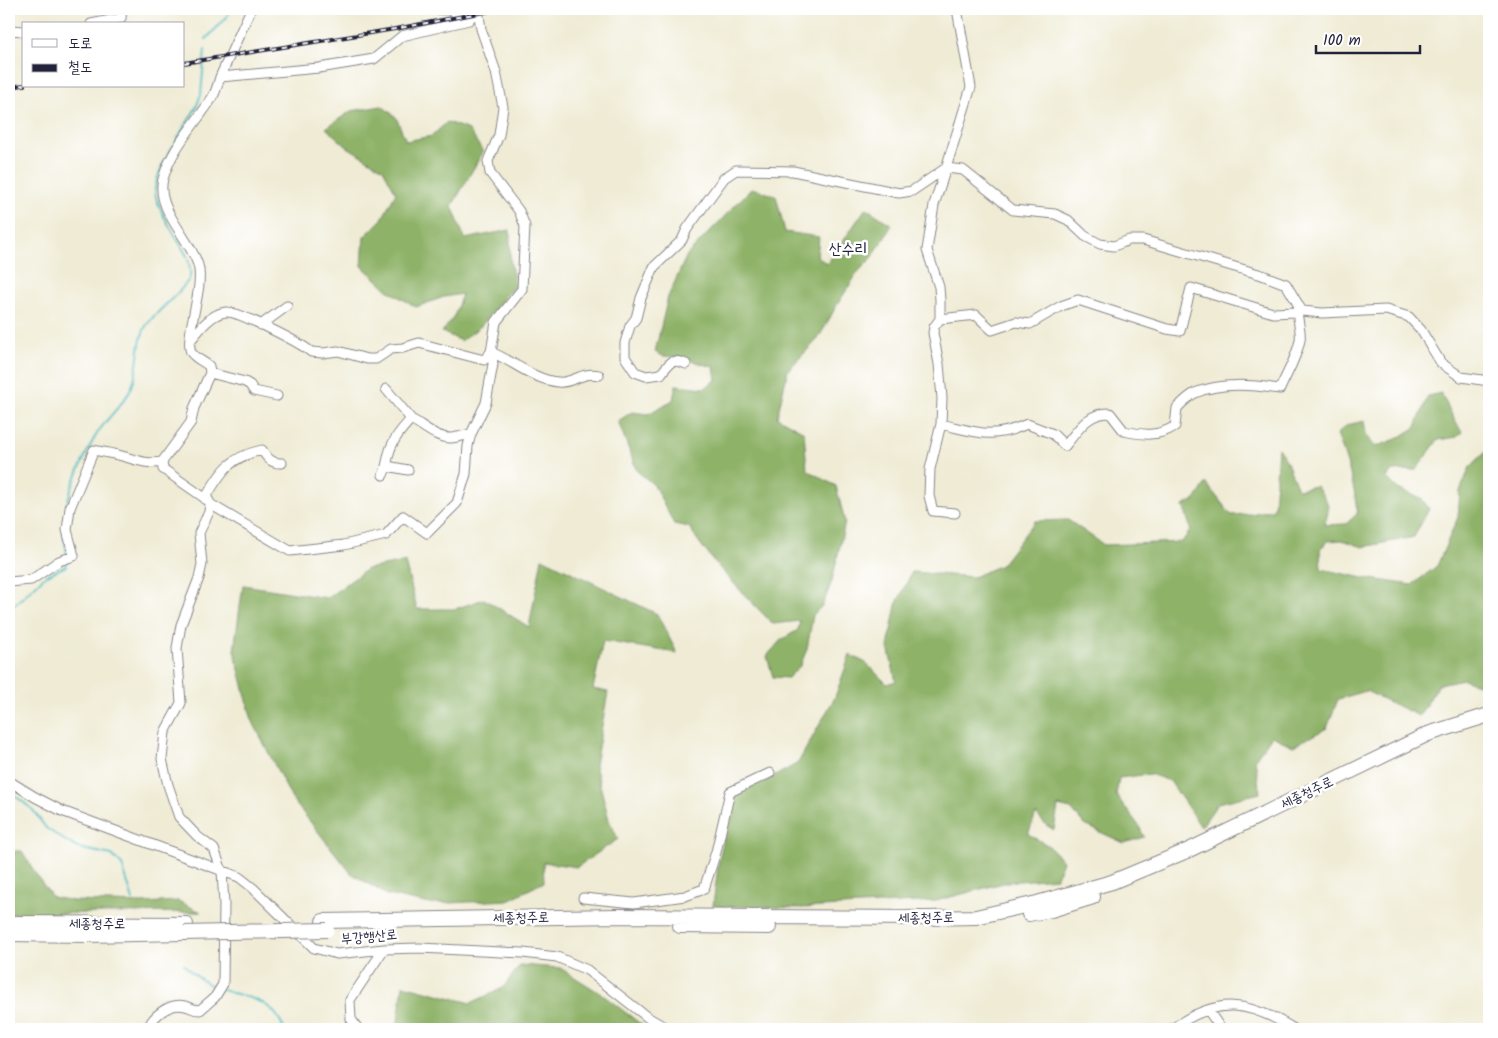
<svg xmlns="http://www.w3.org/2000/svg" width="1498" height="1038" font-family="Kalam,'Poor Story',sans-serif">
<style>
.forest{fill:#8eb268;stroke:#586a52}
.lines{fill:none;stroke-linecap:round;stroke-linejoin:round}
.stream{stroke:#48b7bf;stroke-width:2}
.minor-casing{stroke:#888688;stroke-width:11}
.highway-casing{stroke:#888688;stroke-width:16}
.minor{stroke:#fff;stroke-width:9}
.highway{stroke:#fff;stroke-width:14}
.rail-casing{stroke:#22223b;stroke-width:4}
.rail{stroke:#fff;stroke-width:2;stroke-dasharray:5.5;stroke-linecap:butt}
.highway-bridge-casing{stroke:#888688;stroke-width:16;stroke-linecap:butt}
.highway-bridge{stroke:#fff;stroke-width:14}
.labels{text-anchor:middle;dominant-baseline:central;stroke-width:5;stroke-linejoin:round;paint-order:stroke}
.street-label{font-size:14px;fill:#22223b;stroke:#fff}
.quarter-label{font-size:16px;fill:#22223b;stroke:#fff}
</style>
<rect width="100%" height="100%" fill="#fff"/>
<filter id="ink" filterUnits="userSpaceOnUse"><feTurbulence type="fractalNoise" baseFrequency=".02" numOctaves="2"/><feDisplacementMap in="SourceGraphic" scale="10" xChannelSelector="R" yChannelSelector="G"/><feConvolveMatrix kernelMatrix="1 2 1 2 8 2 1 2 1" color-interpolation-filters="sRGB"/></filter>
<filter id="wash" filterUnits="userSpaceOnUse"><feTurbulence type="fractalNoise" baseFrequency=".0096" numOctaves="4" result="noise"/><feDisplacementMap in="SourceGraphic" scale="20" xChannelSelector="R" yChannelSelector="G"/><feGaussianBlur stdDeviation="1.12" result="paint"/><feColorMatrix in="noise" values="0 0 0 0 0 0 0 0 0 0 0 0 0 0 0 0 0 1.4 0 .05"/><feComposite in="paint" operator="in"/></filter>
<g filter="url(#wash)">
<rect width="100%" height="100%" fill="#efebd4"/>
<path class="forest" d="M 382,106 L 396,117 L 406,141 L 432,136 L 447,122 L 469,130 L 483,152 L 452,206 L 465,239 L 510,230 L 510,259 L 515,285 L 481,326 L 461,341 L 442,332 L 454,317 L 462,294 L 444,297 L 416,307 L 389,291 L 362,266 L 364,237 L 382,219 L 396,193 L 383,169 L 346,146 L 326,128 L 351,111 Z
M 752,188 L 776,196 L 785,232 L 819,237 L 817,256 L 827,264 L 866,208 L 892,225 L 871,259 L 858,272 L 837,305 L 818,339 L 788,370 L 777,417 L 804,432 L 807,470 L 836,486 L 845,522 L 832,581 L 822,606 L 813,615 L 807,649 L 800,666 L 788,678 L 773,677 L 767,656 L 781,640 L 798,630 L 800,621 L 773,624 C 744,594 711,563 689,527 L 674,524 L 654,485 L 637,471 L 618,421 L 632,412 L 648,414 L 673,400 L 676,385 L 705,388 L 716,380 L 714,367 L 678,357 L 663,356 L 655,352 L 668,297 L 687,255 Z
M 1441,393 L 1455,421 L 1462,432 L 1457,437 L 1438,440 L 1416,470 L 1392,471 L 1387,478 L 1398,489 L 1422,499 L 1429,509 L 1414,537 L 1363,547 L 1342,540 L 1328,541 L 1320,549 L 1321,569 L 1364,578 L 1412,585 L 1437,566 L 1458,517 L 1460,491 L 1470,467 L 1489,449 L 1489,688 L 1463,679 L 1439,684 L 1419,716 L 1366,691 L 1338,699 L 1327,728 L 1293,746 L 1272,736 L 1255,759 L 1260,793 L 1218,803 L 1201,827 L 1170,781 L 1150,774 L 1119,778 L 1116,795 L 1139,826 L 1144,837 L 1124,843 L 1085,825 L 1071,809 L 1058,806 L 1054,830 L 1046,825 L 1036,814 L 1028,834 L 1049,846 L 1063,861 L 1056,878 L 1007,882 L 936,901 L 802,908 L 713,906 L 719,859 L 736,791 L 766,781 L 798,763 L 835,697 L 850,655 L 866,663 L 887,684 L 896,681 L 888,647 L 896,605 L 912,572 L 973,577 L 1001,565 L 1035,521 L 1068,520 L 1104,545 L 1182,542 L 1191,529 L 1183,506 L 1195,500 L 1206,483 L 1231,515 L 1251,514 L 1274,509 L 1278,448 L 1286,460 L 1298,489 L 1316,486 C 1328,502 1332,505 1324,525 L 1346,524 L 1357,514 C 1355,484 1347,462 1337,434 L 1347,425 L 1364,421 L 1366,434 L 1375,447 L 1399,438 L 1416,427 L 1428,396 Z
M 542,558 L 657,614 L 677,653 L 603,641 L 593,689 L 608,692 L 595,765 L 609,820 L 618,839 L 577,867 L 543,862 L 544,882 L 508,900 L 430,904 L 387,895 L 351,873 L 292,799 L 252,720 L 234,650 L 243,585 L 327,598 L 367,569 L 405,562 L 417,609 L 455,609 L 484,599 L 529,627 Z
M 9,851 L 22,851 L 35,873 L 52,897 L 73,901 L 143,903 L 178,901 L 201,912 L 9,914 Z
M 520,965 L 560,968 L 603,995 L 647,1029 L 397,1029 L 403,985 L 471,1003 L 503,988 Z"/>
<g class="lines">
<path class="stream" d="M 206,39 L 226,18 L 231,9
M 176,141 L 196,108 L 201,94 L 205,50
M 67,505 C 69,489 91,441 101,428 C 109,416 125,402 131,389 C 140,370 136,343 146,326 C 155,312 186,289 190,277 C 191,271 189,265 188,258 C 180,243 153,203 155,188 C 158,172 165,158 174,145
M 63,532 L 67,554
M 9,610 L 45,576 L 66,566 L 66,562
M 9,791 L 32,809 L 46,828 L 61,838 L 78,848 L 112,855 L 122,865 L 133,900
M 184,964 C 192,974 206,984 218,988
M 222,990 C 249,998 273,999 284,1029"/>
</g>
</g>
<g filter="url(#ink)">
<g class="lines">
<defs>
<path id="minor" d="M 427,9 L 451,10 L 469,20
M 477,9 L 469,20 L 402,36 L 374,59 L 319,68 L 220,77 C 218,84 216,92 212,98 C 195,125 172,147 163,179 C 155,209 190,238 198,265 C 205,286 184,337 191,352 C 194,358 203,361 209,366 L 210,373 L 194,408 L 191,422 L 162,462 L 163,469 L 209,501 L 210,504 L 290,551 L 344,545 L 386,535 L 403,516 L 427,533 L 457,503 L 466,474 L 468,446 L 471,434 L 486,403 L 493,364 L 491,352
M 957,9 L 971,87 L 946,168 L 963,170 L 1013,210 L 1055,214 L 1068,220 L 1085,236 L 1100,244 L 1114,246 L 1129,240 L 1143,240 L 1262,275 L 1286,284 L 1302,311 L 1322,313 L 1386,310 L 1409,317 L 1421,330 L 1441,363 L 1461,377 L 1489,381
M 91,24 L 121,18 L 122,9
M 9,30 L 24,31
M 220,77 L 251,9
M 946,168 L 934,205 L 927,250 L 939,287 L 940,300 L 940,319 L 934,327 L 933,333 L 939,364 L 942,398 L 941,424 L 930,469 L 929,496 L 933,511 L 955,513
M 940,319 L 976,315 L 992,330 L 1016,322 L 1030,324 L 1061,306 L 1078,300 L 1167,329 L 1180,331 L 1191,288 L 1273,313 L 1296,312
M 261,325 L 287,306
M 190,341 C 199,330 211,313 226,312 C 238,311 301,343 311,352 L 323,353 L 338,351 L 367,359 L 376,359 L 391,349 L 403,348 L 419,343 L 484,360 L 491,352 L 496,322 L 522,289 L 525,226 L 519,211 L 490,173 L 488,161 L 499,135 L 503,107 L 496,72 L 481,29 L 478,9
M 491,352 C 513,361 534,380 558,382 C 573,384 581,371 599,375
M 686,364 C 671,358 670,362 661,374 L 646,376 L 635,372 L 625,357 L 625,343 L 630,326 L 636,318 L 641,298 L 654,267 L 682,240 L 687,229 L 724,178 L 736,170 L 793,171 L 899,193 L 912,191 L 946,168
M 210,373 L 245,382 L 250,385 L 254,391 L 277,396
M 386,389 L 411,419
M 941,424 C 976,432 992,440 1027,424 L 1053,434 L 1065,446 C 1079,429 1087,413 1110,413 L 1124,431 C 1142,435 1159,437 1175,426 L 1177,408 C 1182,403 1189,396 1195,393 C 1222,382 1252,385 1280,389 C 1287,373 1297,357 1300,340 C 1302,328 1295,317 1298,305
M 387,466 L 408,470
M 383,475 C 388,465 387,455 392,445 C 396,435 404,427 411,419 C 424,426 436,438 451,438 C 457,438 465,435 471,434
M 205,499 C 221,471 230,457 262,450 C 267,458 272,464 282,463
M 9,582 L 31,580 L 59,561 L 74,556 L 67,530 L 70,508 L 94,450 C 102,452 110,453 118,455 C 134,459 146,465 162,462
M 9,781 L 35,797 L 62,811 L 239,877 L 253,888 L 314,948 L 337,954 L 384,949 L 420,948 L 523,953 L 557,957 L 587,970 L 647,1017 L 668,1029
M 583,898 L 634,903 L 685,896 L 704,889 L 716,852 L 730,792 L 770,773
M 1208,1010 L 1221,1029
M 148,1029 C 152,1016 170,1002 185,1006 C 192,1007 191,1010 200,1010 L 215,997 L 223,984 L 224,904 L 222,871 L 214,849 L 197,836 L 179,817 L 168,785 L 162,759 L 165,732 L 181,703 L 177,648 L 181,625 L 199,578 L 202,564 L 199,533 L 209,512 L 210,504
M 358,1029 L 351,1019 L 350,1000 L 384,949
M 1172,1029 C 1217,996 1249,1001 1294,1029"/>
<path id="highway" d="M 1029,914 L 1051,910 L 1093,897
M 323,921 L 616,916 L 925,918 L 976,917 L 1037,903 L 1112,882 L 1189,850 L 1428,734 L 1489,715
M 9,923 L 186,924
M 680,926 L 769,927
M 9,934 L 87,935 L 184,933"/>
</defs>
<use href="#minor" class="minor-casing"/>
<use href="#highway" class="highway-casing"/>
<use href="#minor" class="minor"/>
<use href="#highway" class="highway"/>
<defs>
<path id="rail" d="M 184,63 L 395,29 L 500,9
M 9,87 L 24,85"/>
</defs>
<use href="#rail" class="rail-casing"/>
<use href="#rail" class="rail"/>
<defs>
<path id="highway-bridge" d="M 184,933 L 327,930"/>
</defs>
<use href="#highway-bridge" class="highway-bridge-casing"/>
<use href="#highway-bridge" class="highway-bridge"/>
</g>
</g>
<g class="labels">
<g class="street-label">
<text transform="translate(1307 793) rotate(-26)">세종청주로</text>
<text transform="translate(521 918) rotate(-1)">세종청주로</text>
<text transform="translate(926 918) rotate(-1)">세종청주로</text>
<text x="97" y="924">세종청주로</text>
<text transform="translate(369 937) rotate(-5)">부강행산로</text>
</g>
<g class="quarter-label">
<text x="848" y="249">산수리</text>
</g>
</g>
<rect width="1498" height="1038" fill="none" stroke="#fff" stroke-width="30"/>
<rect x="22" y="22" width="162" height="65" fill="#ffffff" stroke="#a7a7b1"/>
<rect x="32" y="39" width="25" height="8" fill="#ffffff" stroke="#a7a7b1"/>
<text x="68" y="48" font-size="15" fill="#22223b">도로</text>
<rect x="32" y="64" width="25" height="8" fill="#22223b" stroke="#a7a7b1"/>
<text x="68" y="72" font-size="15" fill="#22223b">철도</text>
<path d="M1316 45v8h104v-8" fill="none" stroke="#22223b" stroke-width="2.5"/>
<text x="1323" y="45" font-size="15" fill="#22223b" stroke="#ffffff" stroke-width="4" paint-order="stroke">100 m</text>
</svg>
